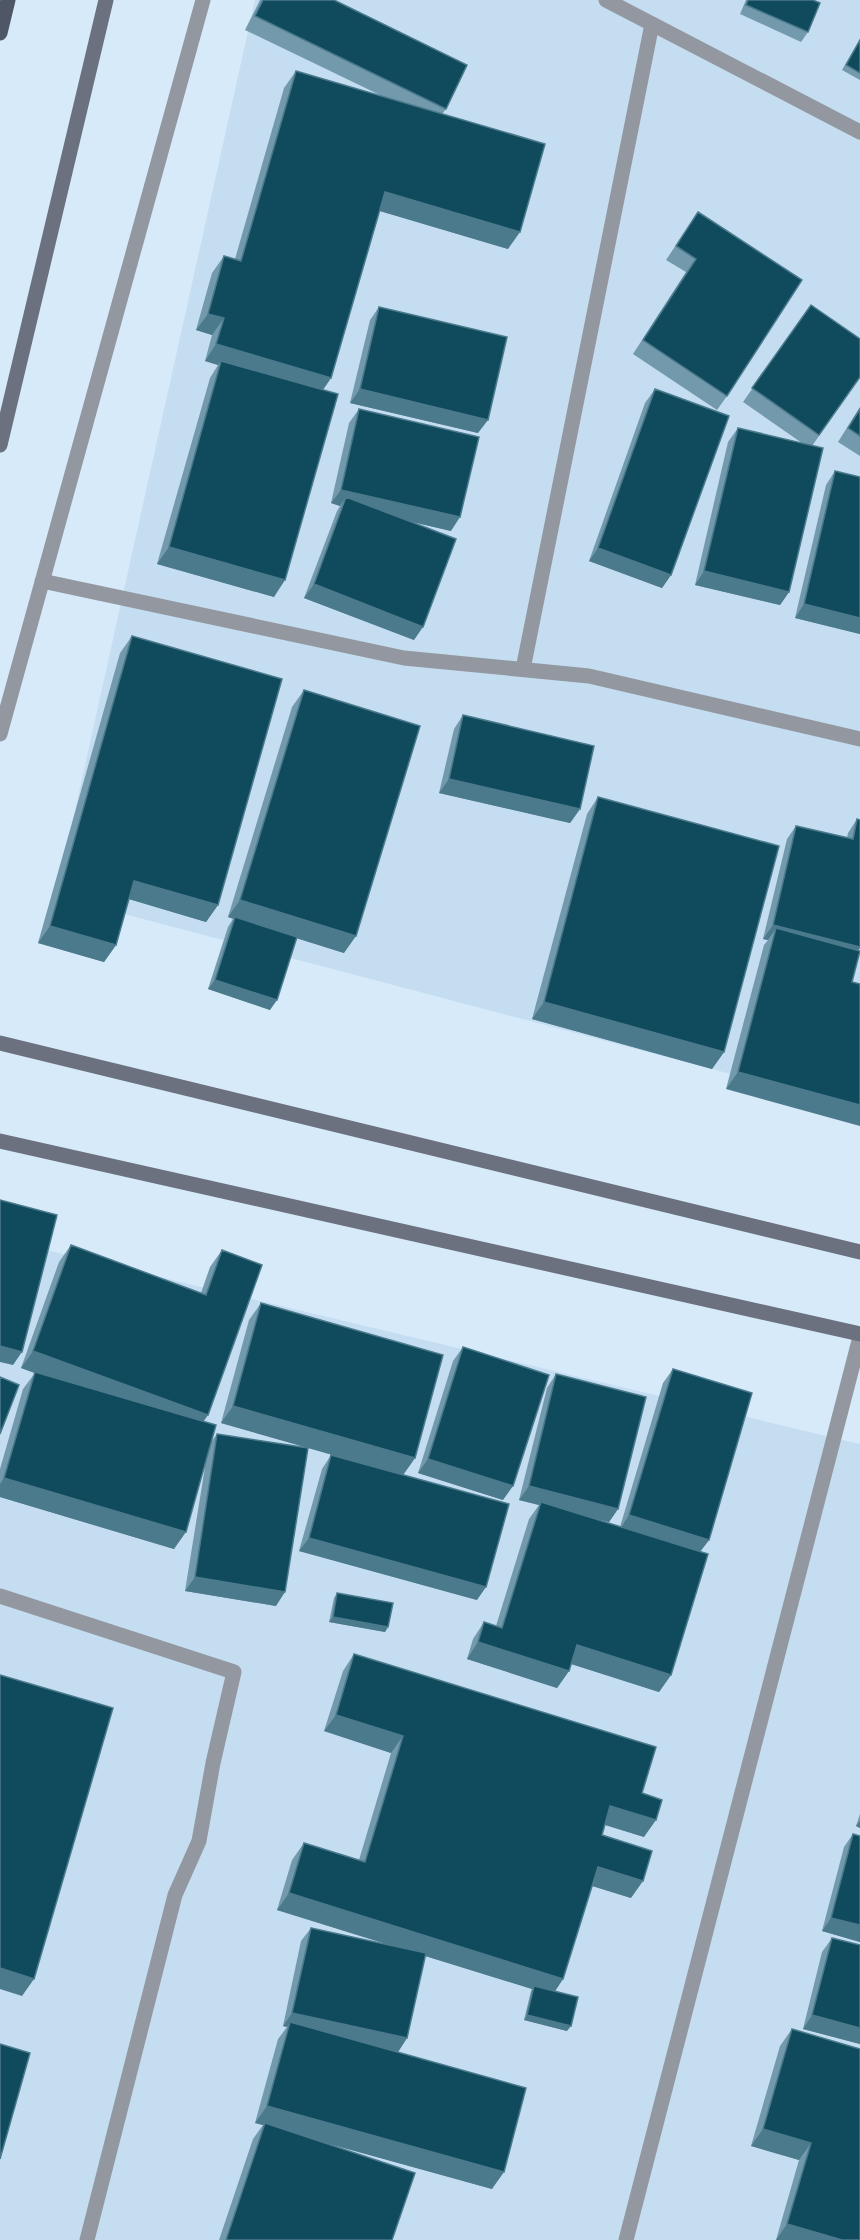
<svg xmlns="http://www.w3.org/2000/svg" width="860" height="2240" font-family="Inter,sans-serif">
<style>
.built{fill:#c4ddf1}
.lines{fill:none;stroke-linecap:round;stroke-linejoin:round}
.lane{stroke:#9397a0;stroke-width:15}
.street{stroke:#9397a0;stroke-width:15}
.secondary{stroke:#6b717e;stroke-width:15}
.primary{stroke:#4f5665;stroke-width:15}
.wall{fill:#739aac}
.shaded-wall{fill:#4b7a8c}
.building{fill:#104a5d;stroke:#4b7a8c;stroke-width:1.5}
</style>
<rect width="100%" height="100%" fill="#d6eafa"/>
<path class="built" d="M 255,0 L 860,0 L 860,1108 L 56,896 Z
M 0,1239 L 860,1444 L 860,2240 L 0,2240 Z"/>
<g class="lines">
<path class="lane" d="M 42,581 L 404,658 L 589,676 L 860,739
M 523,669 L 652,24
M 0,734 L 203,0"/>
<path class="street" d="M 606,0 L 860,132
M 0,1596 L 234,1672 L 213,1763 L 199,1841 L 175,1895 L 87,2240
M 626,2240 L 860,1337"/>
<path class="secondary" d="M 0,445 L 106,0
M 0,1043 L 860,1252
M 0,1141 L 860,1334"/>
<path class="primary" d="M 0,33 L 8,0"/>
</g>
<path class="wall" d="M 260,0 L 334,0 L 446,109 L 442,114 L 508,249 L 380,211 L 331,378 L 323,390 L 274,597 L 157,564 L 210,378 L 218,365 L 205,361 L 212,335 L 196,330 L 212,273 L 224,256 L 235,259 L 284,88 L 296,71 L 382,96 L 245,30 Z
M 746,0 L 813,0 L 808,32 L 801,42 L 740,14 Z
M 860,39 L 860,80 L 842,70 Z
M 698,212 L 727,396 L 717,410 L 633,354 L 686,272 L 666,260 Z
M 811,305 L 860,377 L 812,446 L 789,592 L 780,605 L 695,585 L 728,442 L 738,428 L 802,443 L 743,402 Z
M 379,307 L 478,433 L 350,403 L 370,320 Z
M 655,389 L 671,575 L 662,588 L 589,561 L 645,403 Z
M 860,407 L 860,456 L 838,442 Z
M 359,409 L 451,531 L 409,521 L 414,640 L 304,598 L 337,511 L 340,506 L 331,503 L 349,423 Z
M 835,471 L 860,477 L 860,634 L 795,618 L 826,485 Z
M 132,636 L 218,905 L 206,922 L 129,899 L 116,945 L 104,962 L 38,943 L 120,653 Z
M 304,690 L 344,953 L 297,938 L 270,1010 L 208,989 L 228,927 L 233,919 L 228,917 L 292,707 Z
M 463,715 L 580,809 L 570,823 L 439,793 L 454,729 Z
M 598,797 L 724,1052 L 712,1069 L 532,1019 L 587,814 Z
M 857,819 L 858,951 L 852,982 L 726,1089 L 764,945 L 768,940 L 763,939 L 787,839 L 796,826 L 847,838 L 848,833 Z
M 71,1245 L 201,1293 L 210,1267 L 222,1250 L 203,1421 L 212,1441 L 217,1434 L 276,1606 L 185,1591 L 205,1467 L 174,1549 L 0,1497 L 0,1469 L 23,1389 L 35,1373 L 21,1368 L 59,1262 Z
M 261,1303 L 415,1458 L 403,1475 L 477,1600 L 299,1551 L 322,1469 L 331,1455 L 392,1472 L 221,1423 L 249,1320 Z
M 463,1347 L 503,1500 L 418,1473 L 453,1361 Z
M 673,1369 L 709,1540 L 700,1552 L 671,1675 L 659,1692 L 571,1664 L 569,1671 L 557,1688 L 467,1659 L 473,1639 L 484,1622 L 496,1626 L 529,1519 L 539,1505 L 519,1500 L 547,1388 L 556,1374 L 618,1509 L 609,1522 L 590,1517 L 620,1527 L 663,1383 Z
M 337,1593 L 388,1627 L 385,1632 L 329,1622 L 334,1598 Z
M 354,1654 L 642,1793 L 644,1837 L 605,1825 L 602,1835 L 631,1898 L 592,1886 L 563,1979 L 554,1991 L 567,2031 L 524,2020 L 531,1991 L 532,1989 L 425,1956 L 407,2038 L 398,2052 L 387,2049 L 492,2189 L 324,2142 L 392,2240 L 219,2240 L 253,2139 L 263,2125 L 255,2123 L 278,2039 L 287,2027 L 283,2026 L 301,1941 L 311,1928 L 392,1946 L 277,1910 L 292,1860 L 304,1843 L 359,1860 L 391,1753 L 324,1731 L 343,1671 Z
M 860,1814 L 860,1828 L 856,1826 Z
M 853,1834 L 860,1836 L 860,1942 L 822,1931 L 844,1847 Z
M 832,1938 L 860,2044 L 803,2029 L 822,1952 Z
M 792,2029 L 860,2240 L 776,2240 L 799,2160 L 751,2146 L 780,2046 Z"/>
<path class="shaded-wall" d="M 385,192 L 520,232 L 508,249 L 373,209 Z
M 208,314 L 224,318 L 212,335 L 196,330 Z
M 216,344 L 331,378 L 319,395 L 221,361 L 218,365 L 205,361 Z
M 360,389 L 488,420 L 478,433 L 350,403 Z
M 341,490 L 460,517 L 451,531 L 343,506 L 346,497 L 340,506 L 331,503 Z
M 169,547 L 285,580 L 274,597 L 157,564 Z
M 598,548 L 671,575 L 662,588 L 589,561 Z
M 704,571 L 789,592 L 780,605 L 695,585 Z
M 314,584 L 423,627 L 414,640 L 304,598 Z
M 804,604 L 860,618 L 860,634 L 795,618 Z
M 449,779 L 580,809 L 570,823 L 439,793 Z
M 134,881 L 218,905 L 206,922 L 122,897 Z
M 240,900 L 356,936 L 344,953 L 228,917 Z
M 773,925 L 860,947 L 860,948 L 851,960 L 776,928 L 768,940 L 763,939 Z
M 50,926 L 116,945 L 104,962 L 38,943 Z
M 215,980 L 277,1000 L 270,1010 L 208,989 Z
M 544,1002 L 724,1052 L 712,1069 L 532,1019 Z
M 738,1072 L 860,1105 L 860,1126 L 726,1089 Z
M 0,1346 L 22,1352 L 13,1365 L 0,1362 Z
M 33,1351 L 208,1415 L 196,1432 L 21,1368 Z
M 233,1406 L 415,1458 L 403,1475 L 221,1423 Z
M 428,1459 L 513,1486 L 503,1500 L 418,1473 Z
M 4,1478 L 186,1532 L 174,1549 L 0,1497 L 0,1484 Z
M 529,1486 L 618,1509 L 609,1522 L 540,1505 L 541,1502 L 539,1505 L 519,1500 Z
M 629,1515 L 709,1540 L 699,1553 L 620,1529 Z
M 309,1538 L 486,1587 L 477,1600 L 299,1551 Z
M 195,1577 L 285,1592 L 276,1606 L 185,1591 Z
M 333,1617 L 388,1627 L 385,1632 L 329,1622 Z
M 478,1642 L 569,1671 L 557,1688 L 467,1659 Z
M 577,1645 L 671,1675 L 659,1692 L 565,1662 Z
M 336,1715 L 403,1736 L 391,1753 L 324,1731 Z
M 610,1806 L 656,1820 L 644,1837 L 599,1823 Z
M 860,1821 L 860,1828 L 856,1826 Z
M 598,1867 L 643,1881 L 631,1898 L 586,1884 Z
M 289,1893 L 563,1979 L 552,1996 L 534,1986 L 532,1989 L 277,1910 Z
M 831,1918 L 860,1925 L 860,1942 L 822,1931 Z
M 0,1968 L 34,1979 L 22,1996 L 0,1989 Z
M 292,2013 L 407,2038 L 398,2052 L 289,2027 L 290,2022 L 287,2027 L 283,2026 Z
M 527,2015 L 571,2026 L 567,2031 L 524,2020 Z
M 812,2015 L 860,2028 L 860,2044 L 803,2029 Z
M 267,2106 L 504,2172 L 492,2189 L 264,2126 L 265,2123 L 263,2125 L 255,2123 Z
M 763,2129 L 811,2143 L 799,2160 L 751,2146 Z
M 787,2224 L 842,2240 L 776,2240 Z"/>
<path class="building" d="M 263,0 L 334,0 L 467,65 L 446,109 L 255,16 Z
M 748,0 L 813,0 L 820,3 L 808,32 L 746,5 Z
M 860,40 L 860,73 L 846,65 Z
M 296,71 L 545,144 L 520,232 L 385,192 L 331,378 L 216,344 L 224,318 L 208,314 L 224,256 L 241,261 Z
M 698,212 L 802,280 L 727,396 L 643,340 L 696,259 L 676,246 Z
M 811,305 L 860,339 L 860,377 L 819,435 L 752,388 Z
M 379,307 L 507,337 L 488,420 L 360,389 Z
M 221,361 L 338,394 L 285,580 L 169,547 Z
M 655,389 L 729,416 L 671,575 L 598,548 Z
M 359,409 L 479,437 L 460,517 L 341,490 Z
M 860,409 L 860,436 L 848,428 Z
M 738,428 L 823,448 L 789,592 L 704,571 Z
M 835,471 L 860,477 L 860,618 L 804,604 Z
M 346,497 L 456,539 L 423,627 L 314,584 Z
M 132,636 L 282,679 L 218,905 L 134,881 L 116,945 L 50,926 Z
M 304,690 L 420,726 L 356,936 L 240,900 Z
M 463,715 L 594,746 L 580,809 L 449,779 Z
M 598,797 L 779,846 L 724,1052 L 544,1002 Z
M 857,819 L 860,820 L 860,947 L 773,925 L 796,826 L 853,839 Z
M 235,917 L 297,937 L 277,1000 L 215,980 Z
M 776,928 L 860,951 L 852,982 L 860,984 L 860,1105 L 738,1072 Z
M 0,1200 L 57,1215 L 22,1352 L 0,1346 Z
M 71,1245 L 206,1295 L 222,1250 L 262,1265 L 208,1415 L 33,1351 Z
M 261,1303 L 443,1355 L 415,1458 L 233,1406 Z
M 463,1347 L 549,1375 L 513,1486 L 428,1459 Z
M 673,1369 L 752,1393 L 709,1540 L 629,1515 Z
M 35,1372 L 216,1425 L 186,1532 L 4,1478 Z
M 556,1374 L 646,1397 L 618,1509 L 529,1486 Z
M 0,1377 L 19,1385 L 0,1434 Z
M 217,1434 L 308,1448 L 285,1592 L 195,1577 Z
M 331,1455 L 509,1504 L 486,1587 L 309,1538 Z
M 541,1502 L 708,1554 L 671,1675 L 577,1645 L 569,1671 L 478,1642 L 484,1622 L 502,1628 Z
M 337,1593 L 393,1603 L 388,1627 L 333,1617 Z
M 354,1654 L 656,1747 L 642,1793 L 662,1800 L 656,1820 L 610,1806 L 602,1835 L 652,1851 L 643,1881 L 598,1867 L 563,1979 L 289,1893 L 304,1843 L 365,1862 L 403,1736 L 336,1715 Z
M 0,1675 L 113,1708 L 34,1979 L 0,1968 Z
M 853,1834 L 860,1836 L 860,1925 L 831,1918 Z
M 311,1928 L 426,1953 L 407,2038 L 292,2013 Z
M 832,1938 L 860,1945 L 860,2028 L 812,2015 Z
M 534,1986 L 578,1997 L 571,2026 L 527,2015 Z
M 290,2022 L 526,2088 L 504,2172 L 267,2106 Z
M 792,2029 L 860,2049 L 860,2240 L 842,2240 L 787,2224 L 811,2143 L 763,2129 Z
M 0,2044 L 30,2053 L 0,2159 Z
M 265,2123 L 415,2173 L 392,2240 L 226,2240 Z"/>
</svg>
